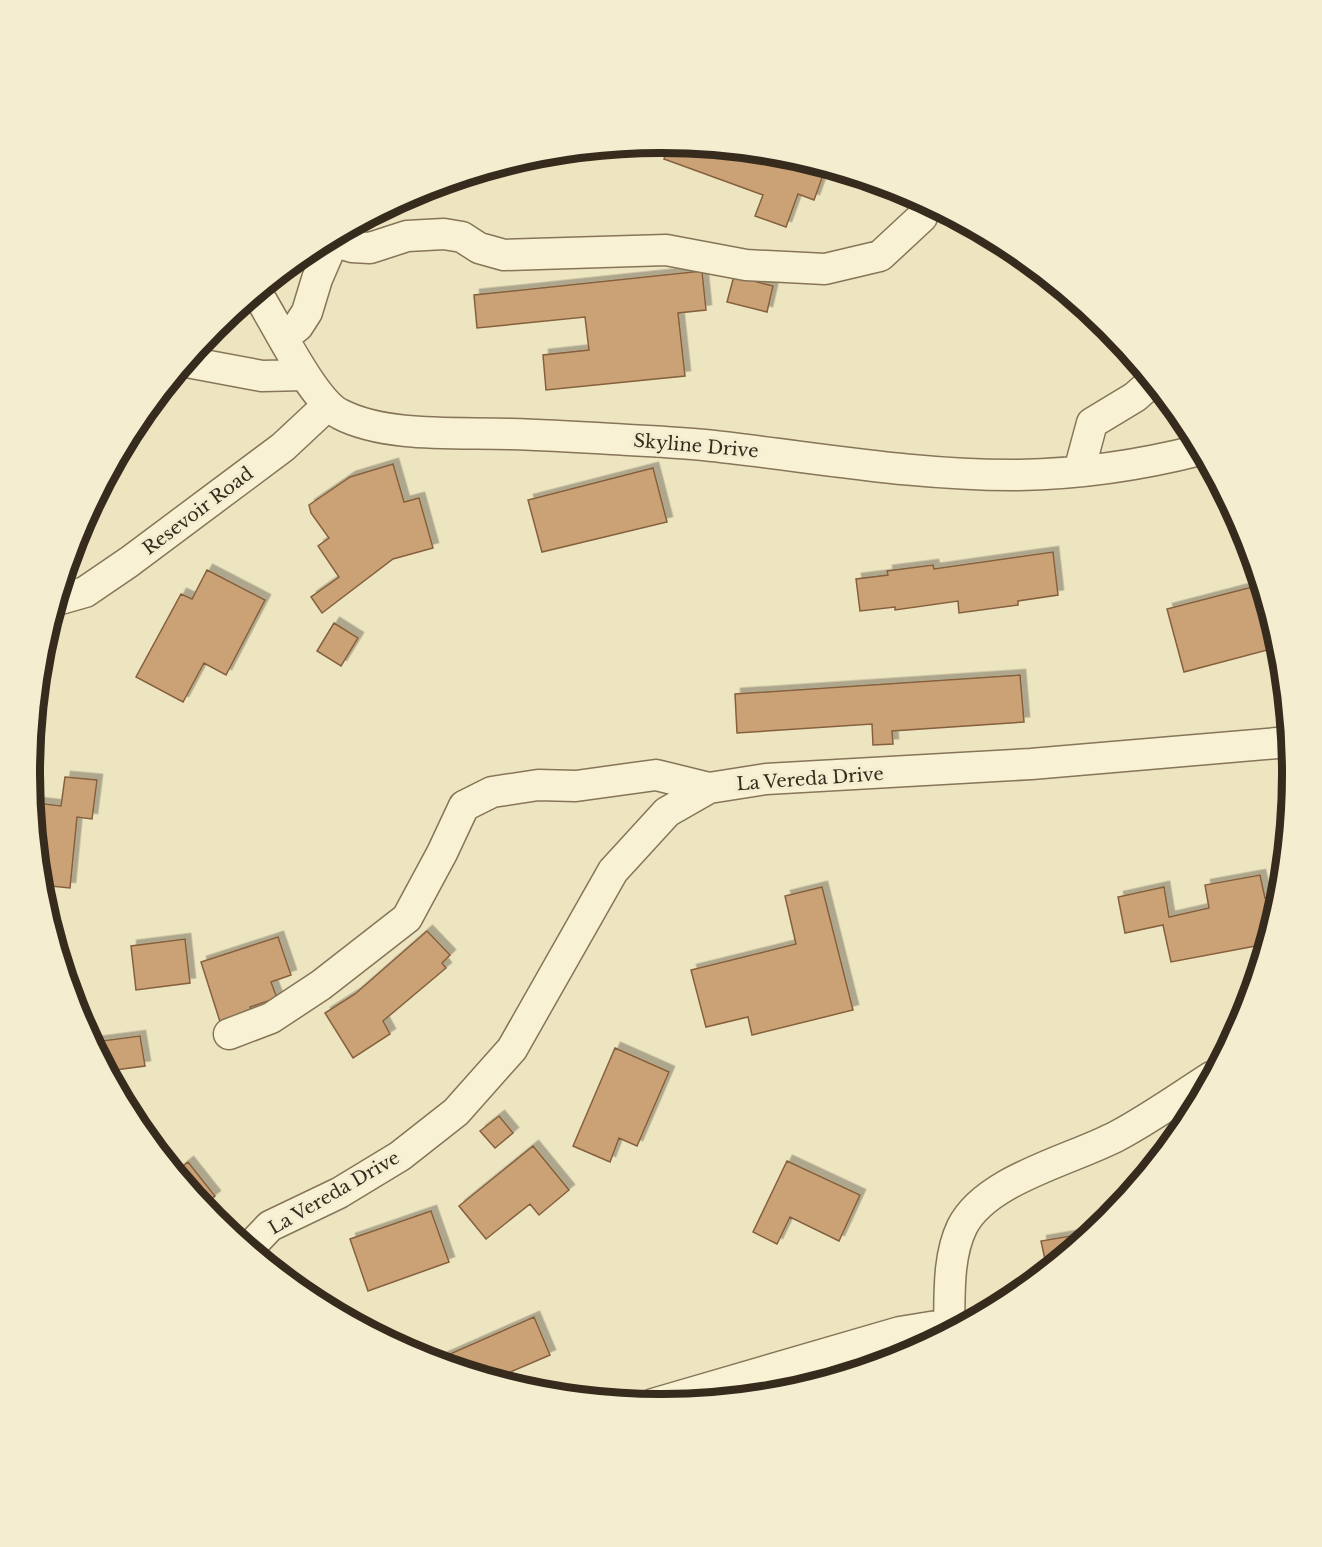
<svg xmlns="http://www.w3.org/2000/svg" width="1322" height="1547" font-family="'Libre Baskerville',serif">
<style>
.building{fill:#cba176;stroke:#85613e;stroke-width:1.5;filter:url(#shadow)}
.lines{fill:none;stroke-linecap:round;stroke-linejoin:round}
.minor-casing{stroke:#867558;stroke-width:33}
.minor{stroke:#f8f1d3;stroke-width:30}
.labels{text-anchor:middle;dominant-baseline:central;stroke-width:6;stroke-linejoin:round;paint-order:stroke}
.street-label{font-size:18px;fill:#362b1d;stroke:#f5edd0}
.rim{fill:none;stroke:#362b1d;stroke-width:8}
</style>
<defs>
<filter id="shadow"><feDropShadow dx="5.5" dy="-5.5" stdDeviation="0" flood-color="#0004"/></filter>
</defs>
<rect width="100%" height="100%" fill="#ede4c0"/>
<path class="building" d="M 669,143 L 784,155 L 826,167 L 814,200 L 798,194 L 786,227 L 755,216 L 763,195 L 664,159 Z
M 702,271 L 706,310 L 678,313 L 685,376 L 546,390 L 543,355 L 589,350 L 585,317 L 477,328 L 474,295 Z
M 734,276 L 773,286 L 767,312 L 727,302 Z
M 393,464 L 404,502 L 419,498 L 433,548 L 393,559 L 322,613 L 311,597 L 339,577 L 318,546 L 329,538 L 311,513 L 309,505 L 350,477 Z
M 653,468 L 667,522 L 542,552 L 528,500 Z
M 1053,552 L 1058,595 L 1018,601 L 1018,605 L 959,613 L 958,601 L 895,610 L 895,607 L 860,611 L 856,579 L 888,575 L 887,571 L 933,565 L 934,569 Z
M 207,570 L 265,600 L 226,675 L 204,663 L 183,702 L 136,677 L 181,594 L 192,599 Z
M 1260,585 L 1279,647 L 1184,672 L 1167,609 Z
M 334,623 L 358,638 L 341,666 L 317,651 Z
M 1020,675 L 1024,722 L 892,731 L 893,744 L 873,745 L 872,724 L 737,733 L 735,694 Z
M 65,777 L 97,780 L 92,819 L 77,817 L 70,888 L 41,885 L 35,824 L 37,803 L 61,806 Z
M 1260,875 L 1265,898 L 1280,895 L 1266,944 L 1171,962 L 1163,925 L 1125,933 L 1118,897 L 1164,887 L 1169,917 L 1209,908 L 1205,885 Z
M 822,887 L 853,1010 L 752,1035 L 748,1017 L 706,1027 L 691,970 L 796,944 L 785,896 Z
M 427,931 L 450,955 L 442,963 L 446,968 L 383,1021 L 390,1034 L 353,1058 L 325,1013 L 355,994 Z
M 278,937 L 291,975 L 271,982 L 277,998 L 250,1007 L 254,1021 L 223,1031 L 201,962 Z
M 185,939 L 190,983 L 136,990 L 131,946 Z
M 140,1036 L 145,1066 L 108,1071 L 94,1042 Z
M 615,1048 L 669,1072 L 637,1146 L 619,1138 L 610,1162 L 573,1146 Z
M 499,1116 L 513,1133 L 495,1148 L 480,1131 Z
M 533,1146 L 569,1190 L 539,1215 L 530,1204 L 486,1239 L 459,1206 Z
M 787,1161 L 860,1195 L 839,1241 L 790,1217 L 777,1244 L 753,1232 Z
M 188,1162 L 215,1196 L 203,1205 L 176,1172 Z
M 431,1211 L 449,1262 L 368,1291 L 350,1239 Z
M 1082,1234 L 1083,1240 L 1047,1269 L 1041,1241 Z
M 534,1317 L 550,1355 L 494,1379 L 434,1361 Z"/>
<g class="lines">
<defs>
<path id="minor" d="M 332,241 L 352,247 L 370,248 L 407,236 L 444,234 L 462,237 L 479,248 L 504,255 L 666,250 L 746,265 L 825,269 L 880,256 L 922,217 L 925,203
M 257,293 C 275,321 313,401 340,414 C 386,438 459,432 511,434 C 545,435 579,437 612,439 C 643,441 674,442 704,445 C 809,456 913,476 1019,475 C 1080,474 1141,465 1200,450
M 284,337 L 298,326 L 307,312 L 317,279 L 336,235
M 187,362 L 262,376 L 305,375
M 1079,471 L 1092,423 L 1135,397 L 1152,382
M 57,600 L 85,592 L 129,562 L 283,447 L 328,405
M 229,1034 L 271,1018 L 321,985 L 407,918 L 442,853 L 464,806 L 492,792 L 538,785 L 576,786 L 656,775 L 709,788
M 249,1248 L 270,1226 L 339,1193 L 400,1156 L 456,1112 L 512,1049 L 613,871 L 667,812 L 709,788 L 766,779 L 1031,764 L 1289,742
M 949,1331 C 950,1298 947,1258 962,1227 C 986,1179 1072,1160 1117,1136 C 1149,1119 1180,1097 1211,1077
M 653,1404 L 900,1332 L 949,1324"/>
</defs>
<use href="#minor" class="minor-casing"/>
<use href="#minor" class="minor"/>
</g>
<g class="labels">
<g class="street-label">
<text transform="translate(696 446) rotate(5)">Skyline Drive</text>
<text transform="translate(198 511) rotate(-37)">Resevoir Road</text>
<text transform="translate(810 779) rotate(-4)">La Vereda Drive</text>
<text transform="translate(334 1193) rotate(-30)">La Vereda Drive</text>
</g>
</g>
<path d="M0 0H1322V1547H0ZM660 153H662A620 620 0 0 1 1282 773V774A620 620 0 0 1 662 1394H660A620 620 0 0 1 40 774V773A620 620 0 0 1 660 153Z" fill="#f5edd0" fill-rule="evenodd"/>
<path class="rim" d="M660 153H662A620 620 0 0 1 1282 773V774A620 620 0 0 1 662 1394H660A620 620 0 0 1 40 774V773A620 620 0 0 1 660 153Z"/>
</svg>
